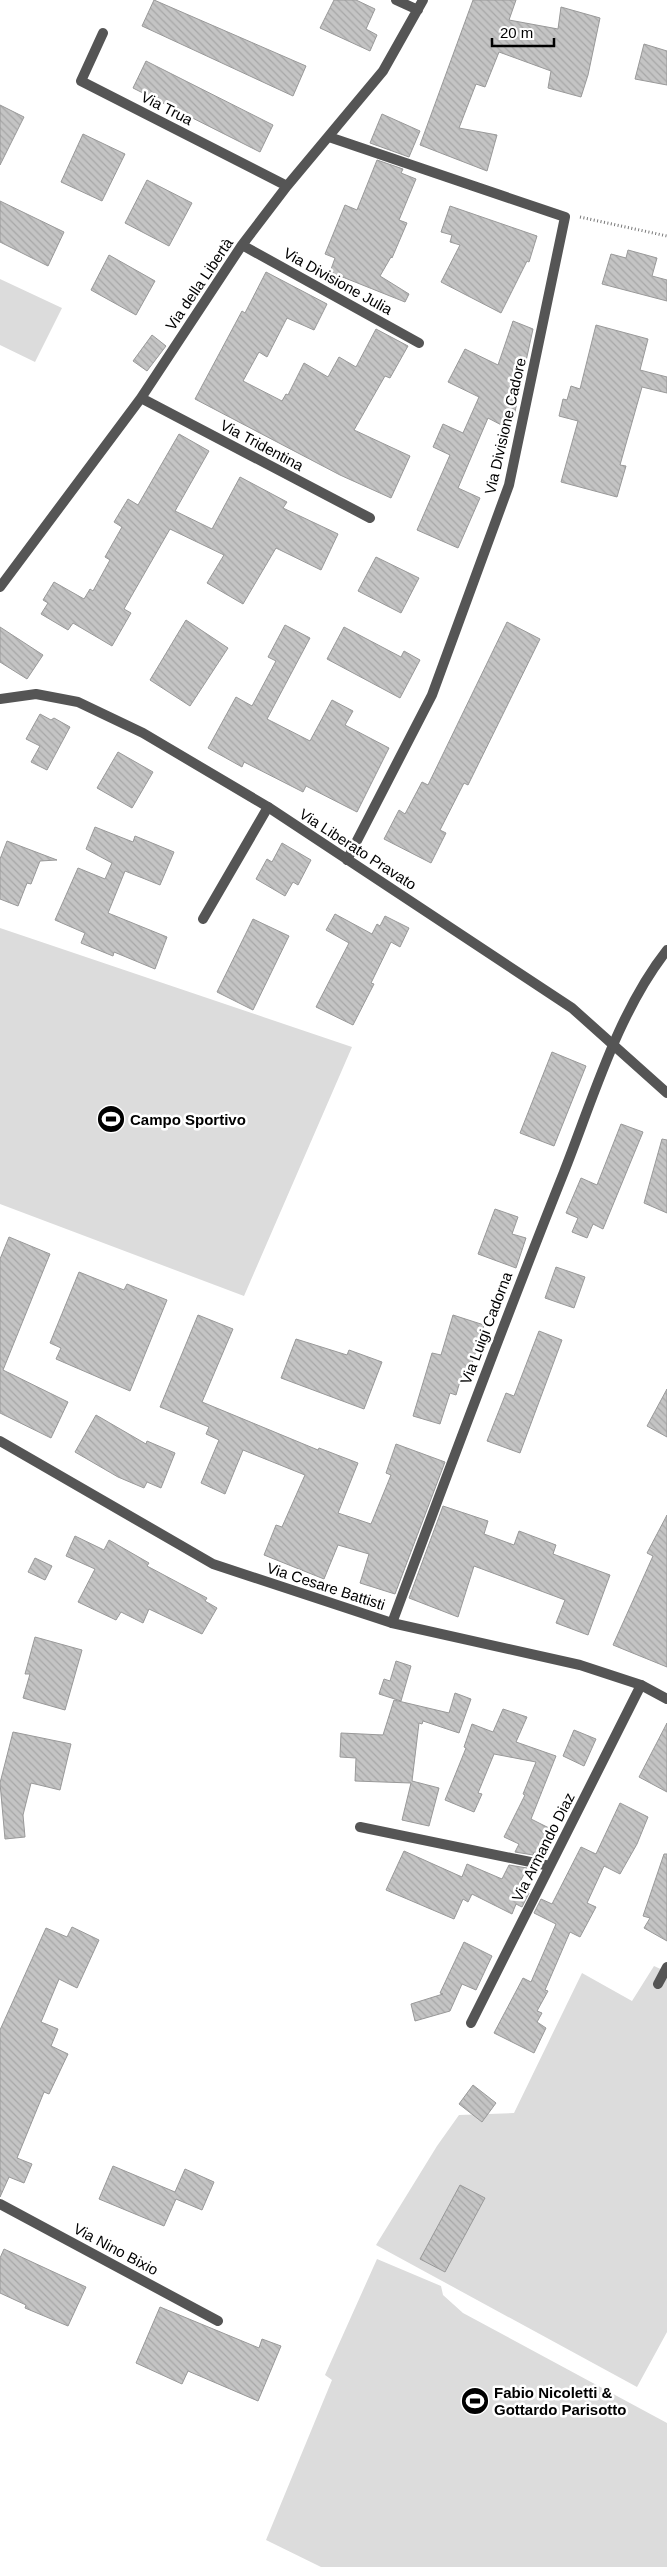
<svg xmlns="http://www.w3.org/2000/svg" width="667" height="2567" font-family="Helvetica,sans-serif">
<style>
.pitch{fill:#dcdcdc}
.building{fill:url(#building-back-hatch);stroke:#999}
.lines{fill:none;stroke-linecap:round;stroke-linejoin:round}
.path{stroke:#777;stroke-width:3;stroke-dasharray:1 2.5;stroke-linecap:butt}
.service{stroke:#555;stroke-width:10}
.minor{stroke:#555;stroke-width:10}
.tertiary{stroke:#555;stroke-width:10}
.labels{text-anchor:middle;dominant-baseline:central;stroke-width:5;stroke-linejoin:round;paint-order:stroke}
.street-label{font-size:15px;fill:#000;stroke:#fff}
.poi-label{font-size:15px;font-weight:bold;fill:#000;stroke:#fff;text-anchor:start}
</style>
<defs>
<pattern id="building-back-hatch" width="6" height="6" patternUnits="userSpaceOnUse" patternTransform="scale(1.25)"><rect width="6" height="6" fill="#c4c4c4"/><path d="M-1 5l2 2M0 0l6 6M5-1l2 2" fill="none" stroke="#a7a7a7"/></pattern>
</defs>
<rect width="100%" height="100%" fill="#fff"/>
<path class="pitch" d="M 0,279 L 62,308 L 35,362 L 0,345 Z
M 0,928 L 352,1047 L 244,1296 L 0,1204 Z
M 654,1966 L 667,1972 L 667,2332 L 637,2387 L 376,2245 L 437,2146 L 459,2115 L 514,2113 L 582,1973 L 632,2001 Z
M 377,2259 L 441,2286 L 443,2295 L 463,2313 L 667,2423 L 667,2567 L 321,2567 L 266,2540 L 332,2380 L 325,2375 Z"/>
<path class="building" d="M 154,0 L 306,66 L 293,96 L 142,26 Z
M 334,0 L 356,0 L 375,9 L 366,29 L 377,35 L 370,51 L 320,28 Z
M 473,0 L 516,0 L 509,20 L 558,29 L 561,7 L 600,18 L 588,75 L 581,97 L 548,88 L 551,71 L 499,52 L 485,87 L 476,84 L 459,128 L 497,135 L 487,171 L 420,145 Z
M 644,44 L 667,51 L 667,85 L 635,79 Z
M 146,61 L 273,125 L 260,152 L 133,88 Z
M 0,105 L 24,117 L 0,165 Z
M 382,114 L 420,131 L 409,157 L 370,143 Z
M 83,134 L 125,154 L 102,201 L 61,182 Z
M 377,160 L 403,169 L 401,173 L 416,179 L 399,220 L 407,223 L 392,258 L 391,257 L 380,276 L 409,294 L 405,302 L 330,272 L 335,258 L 325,254 L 345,205 L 357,210 Z
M 147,180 L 192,203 L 169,246 L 125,223 Z
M 0,201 L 64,232 L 48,266 L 0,242 Z
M 450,206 L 537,236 L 529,262 L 527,261 L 501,313 L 441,282 L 460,245 L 450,242 L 452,235 L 441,232 Z
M 628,250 L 657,258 L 652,276 L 667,280 L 667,301 L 602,284 L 611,254 L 626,258 Z
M 109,255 L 155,281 L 136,315 L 91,290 Z
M 266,272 L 327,304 L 314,330 L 287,318 L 267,357 L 259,352 L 243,381 L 282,401 L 286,394 L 288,395 L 304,363 L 328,377 L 339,357 L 356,367 L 376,329 L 408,346 L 390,378 L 385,376 L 354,430 L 410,456 L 391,498 L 340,475 L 195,399 L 242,311 L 245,313 Z
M 513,321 L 533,329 L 511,430 L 488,418 L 458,488 L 480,498 L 458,548 L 417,530 L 450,455 L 433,447 L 443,424 L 463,433 L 479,397 L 448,382 L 465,349 L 498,365 Z
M 596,325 L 648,339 L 640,370 L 667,377 L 667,393 L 642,387 L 620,465 L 626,466 L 617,497 L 561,482 L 578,421 L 559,416 L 563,399 L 567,400 L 571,386 L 580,389 Z
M 152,335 L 166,346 L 147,371 L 133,361 Z
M 179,434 L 209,451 L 175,511 L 212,529 L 240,477 L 287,502 L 283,508 L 338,534 L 321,570 L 276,548 L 243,604 L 207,583 L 224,555 L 170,529 L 124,609 L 131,613 L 112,646 L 73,623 L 68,630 L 41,614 L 48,603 L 43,600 L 54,582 L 84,599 L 90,589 L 93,591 L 110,560 L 105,557 L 122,527 L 114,522 L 128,499 L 138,505 Z
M 376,557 L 419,578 L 401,613 L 358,591 Z
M 186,620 L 228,648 L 190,706 L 150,680 Z
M 507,622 L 540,639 L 468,785 L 464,783 L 440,830 L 446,833 L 431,863 L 384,839 L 399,810 L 405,814 L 422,782 L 428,785 Z
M 285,625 L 310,638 L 267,719 L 310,741 L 332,700 L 353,711 L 345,725 L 389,748 L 357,812 L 306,786 L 303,792 L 244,762 L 242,767 L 208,748 L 236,697 L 252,706 L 276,661 L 268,657 Z
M 0,627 L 43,655 L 27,679 L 0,662 Z
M 344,627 L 401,657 L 404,651 L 420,660 L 400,698 L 327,659 Z
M 40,714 L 51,720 L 54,718 L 70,727 L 47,770 L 31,762 L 40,746 L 26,739 Z
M 118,752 L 153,772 L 132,808 L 97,788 Z
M 95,827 L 133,842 L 135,836 L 174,852 L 160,885 L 125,871 L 108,913 L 167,937 L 155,969 L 114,952 L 113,956 L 81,943 L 85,933 L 55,920 L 78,868 L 105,879 L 112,863 L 86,849 Z
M 7,841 L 57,860 L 40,861 L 31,884 L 27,883 L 18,906 L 0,899 L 0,859 Z
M 282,843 L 311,860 L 298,885 L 293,882 L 285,896 L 256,879 L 267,859 L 272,862 Z
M 335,914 L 372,934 L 377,924 L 380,926 L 385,916 L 409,928 L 400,947 L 391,942 L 371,983 L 374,984 L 353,1025 L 316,1007 L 349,943 L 326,930 Z
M 253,919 L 289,936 L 253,1010 L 217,992 Z
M 552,1052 L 586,1066 L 554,1146 L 520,1133 Z
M 621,1124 L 643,1132 L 603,1229 L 593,1224 L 587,1238 L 572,1232 L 578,1218 L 566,1213 L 581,1178 L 597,1185 Z
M 662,1139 L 667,1140 L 667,1213 L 644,1203 Z
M 495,1209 L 518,1217 L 512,1234 L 526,1238 L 516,1268 L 478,1254 Z
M 9,1237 L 50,1254 L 3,1370 L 68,1402 L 51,1438 L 0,1413 L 0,1259 Z
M 556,1267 L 585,1277 L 574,1308 L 545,1298 Z
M 79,1272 L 124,1290 L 127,1284 L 167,1300 L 130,1391 L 56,1359 L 61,1348 L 50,1343 Z
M 198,1315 L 233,1329 L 202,1402 L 318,1450 L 319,1448 L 358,1463 L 338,1513 L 371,1524 L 391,1475 L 386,1473 L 396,1444 L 445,1462 L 395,1594 L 360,1583 L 369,1554 L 338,1545 L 324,1579 L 264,1555 L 276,1525 L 282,1527 L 305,1475 L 243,1450 L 225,1494 L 201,1483 L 219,1440 L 206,1434 L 209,1427 L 160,1407 Z
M 453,1315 L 484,1325 L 469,1373 L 463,1371 L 456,1395 L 450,1393 L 440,1424 L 413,1416 L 432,1353 L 441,1355 Z
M 539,1331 L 562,1340 L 520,1453 L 487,1441 L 506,1393 L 514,1396 Z
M 296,1339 L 347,1355 L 349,1350 L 382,1362 L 364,1409 L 281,1378 Z
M 667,1389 L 667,1437 L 647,1426 Z
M 96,1415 L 146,1444 L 147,1441 L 175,1453 L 161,1488 L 147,1482 L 144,1488 L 118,1477 L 75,1452 Z
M 443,1506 L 488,1521 L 484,1534 L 514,1545 L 519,1531 L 556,1545 L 553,1554 L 610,1575 L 588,1635 L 556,1623 L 565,1600 L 474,1566 L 458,1617 L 409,1598 Z
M 667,1515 L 667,1667 L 613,1645 L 653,1556 L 647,1553 Z
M 75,1536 L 104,1550 L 109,1540 L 149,1563 L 147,1566 L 207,1598 L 205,1601 L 217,1608 L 202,1634 L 149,1609 L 143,1623 L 121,1612 L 116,1620 L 78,1602 L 95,1569 L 66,1556 Z
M 35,1558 L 52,1566 L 45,1580 L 28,1572 Z
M 35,1637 L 82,1650 L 65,1710 L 23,1698 L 30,1674 L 25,1674 Z
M 396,1661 L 411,1666 L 401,1701 L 379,1694 L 384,1679 L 390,1681 Z
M 455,1693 L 471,1699 L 459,1733 L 423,1721 L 422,1724 L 419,1723 L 412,1781 L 439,1788 L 429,1826 L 402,1820 L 411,1783 L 355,1781 L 356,1758 L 340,1757 L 341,1733 L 383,1735 L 394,1700 L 449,1713 Z
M 503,1709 L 527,1717 L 516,1742 L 556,1756 L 531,1819 L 551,1829 L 539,1854 L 534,1852 L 533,1855 L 515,1852 L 519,1844 L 504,1837 L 525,1795 L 523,1794 L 536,1762 L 494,1754 L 478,1793 L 482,1794 L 474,1812 L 445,1800 L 466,1748 L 464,1747 L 472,1724 L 493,1732 Z
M 667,1723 L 667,1792 L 639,1777 Z
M 574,1730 L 596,1739 L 584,1766 L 563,1756 Z
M 13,1732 L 71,1744 L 60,1790 L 31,1783 L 23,1815 L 25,1837 L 5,1839 L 0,1783 Z
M 620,1803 L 648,1817 L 637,1844 L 620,1874 L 604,1866 L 587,1903 L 596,1907 L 580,1937 L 570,1932 L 545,1990 L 548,1991 L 537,2011 L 542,2013 L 537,2022 L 546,2028 L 534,2053 L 494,2033 L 523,1978 L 531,1982 L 556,1924 L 534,1913 L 541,1899 L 552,1904 L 581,1847 L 596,1854 Z
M 404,1851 L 462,1877 L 467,1864 L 502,1879 L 509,1865 L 527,1868 L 517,1888 L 529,1893 L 522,1907 L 516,1904 L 512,1914 L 472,1894 L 468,1902 L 463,1899 L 454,1919 L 386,1890 Z
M 664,1854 L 667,1854 L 667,1941 L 644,1928 L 650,1918 L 643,1916 Z
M 72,1927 L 99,1940 L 77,1988 L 59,1979 L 41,2022 L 58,2029 L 51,2046 L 68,2054 L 49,2094 L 44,2092 L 17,2158 L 32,2164 L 24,2183 L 9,2177 L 0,2197 L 0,2030 L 46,1928 L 67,1937 Z
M 464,1942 L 492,1956 L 476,1990 L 462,1984 L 450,2011 L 415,2021 L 411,2004 L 443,1994 L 440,1993 Z
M 473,2085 L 496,2103 L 482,2122 L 459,2104 Z
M 113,2166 L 175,2192 L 185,2169 L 214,2182 L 202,2210 L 176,2199 L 164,2226 L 99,2199 Z
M 460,2185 L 485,2198 L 445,2272 L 420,2259 Z
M 4,2249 L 86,2287 L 68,2326 L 25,2308 L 26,2305 L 0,2293 L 0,2258 Z
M 160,2307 L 259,2348 L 262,2339 L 281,2346 L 258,2401 L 188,2371 L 182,2384 L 136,2363 Z"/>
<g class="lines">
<path class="path" d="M 580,217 L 667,236"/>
<path class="service" d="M 203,919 L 268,807"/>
<path class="minor" d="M 396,0 L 418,10
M 103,33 L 81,81 L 287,186
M 329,137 L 565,217 L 509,485 L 432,695 L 347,860
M 242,245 L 419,343
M 141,398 L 370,518
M 0,587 L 141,398 L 242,245 L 287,186 L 383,71 L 423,0
M 392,1623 C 448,1472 504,1322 564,1172 C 593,1099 618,1012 667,950
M 360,1827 L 550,1866
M 658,1984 L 667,1967
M 471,2023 L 641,1685
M 0,2204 L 218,2321"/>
<path class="tertiary" d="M 0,699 L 36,694 L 78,702 L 143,733 L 268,807 L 572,1008 L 667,1093
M 0,1441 L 213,1564 L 392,1623 L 580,1665 L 641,1685 L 667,1699"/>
</g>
<defs>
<symbol id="stadium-disc" viewBox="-11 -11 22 22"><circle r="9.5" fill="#000" stroke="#fff"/><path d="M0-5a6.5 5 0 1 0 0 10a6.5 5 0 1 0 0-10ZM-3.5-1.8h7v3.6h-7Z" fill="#fff"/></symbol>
</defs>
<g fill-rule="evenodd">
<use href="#stadium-disc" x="95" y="1103" width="32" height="32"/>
<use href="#stadium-disc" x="459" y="2385" width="32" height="32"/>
</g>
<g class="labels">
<g class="street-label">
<text transform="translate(167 108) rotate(27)">Via Trua</text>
<text transform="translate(338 281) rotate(29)">Via Divisione Julia</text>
<text transform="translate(199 284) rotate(-56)">Via della Libertà</text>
<text transform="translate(505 426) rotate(-77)">Via Divisione Cadore</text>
<text transform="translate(262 445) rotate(28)">Via Tridentina</text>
<text transform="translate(358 849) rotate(33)">Via Liberato Pravato</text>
<text transform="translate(486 1328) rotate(-69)">Via Luigi Cadorna</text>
<text transform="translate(326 1586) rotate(18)">Via Cesare Battisti</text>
<text transform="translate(543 1847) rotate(-63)">Via Armando Diaz</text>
<text transform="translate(116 2249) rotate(28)">Via Nino Bixio</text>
</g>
<g class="poi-label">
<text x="130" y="1119">Campo Sportivo</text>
<text x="494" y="2392">Fabio Nicoletti &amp;<tspan x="494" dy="17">Gottardo Parisotto</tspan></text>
</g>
</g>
<path d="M492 38v8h62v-8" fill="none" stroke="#000000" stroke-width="2.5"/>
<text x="500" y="38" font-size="15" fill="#000000" stroke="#ffffff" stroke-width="4" paint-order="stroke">20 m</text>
</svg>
